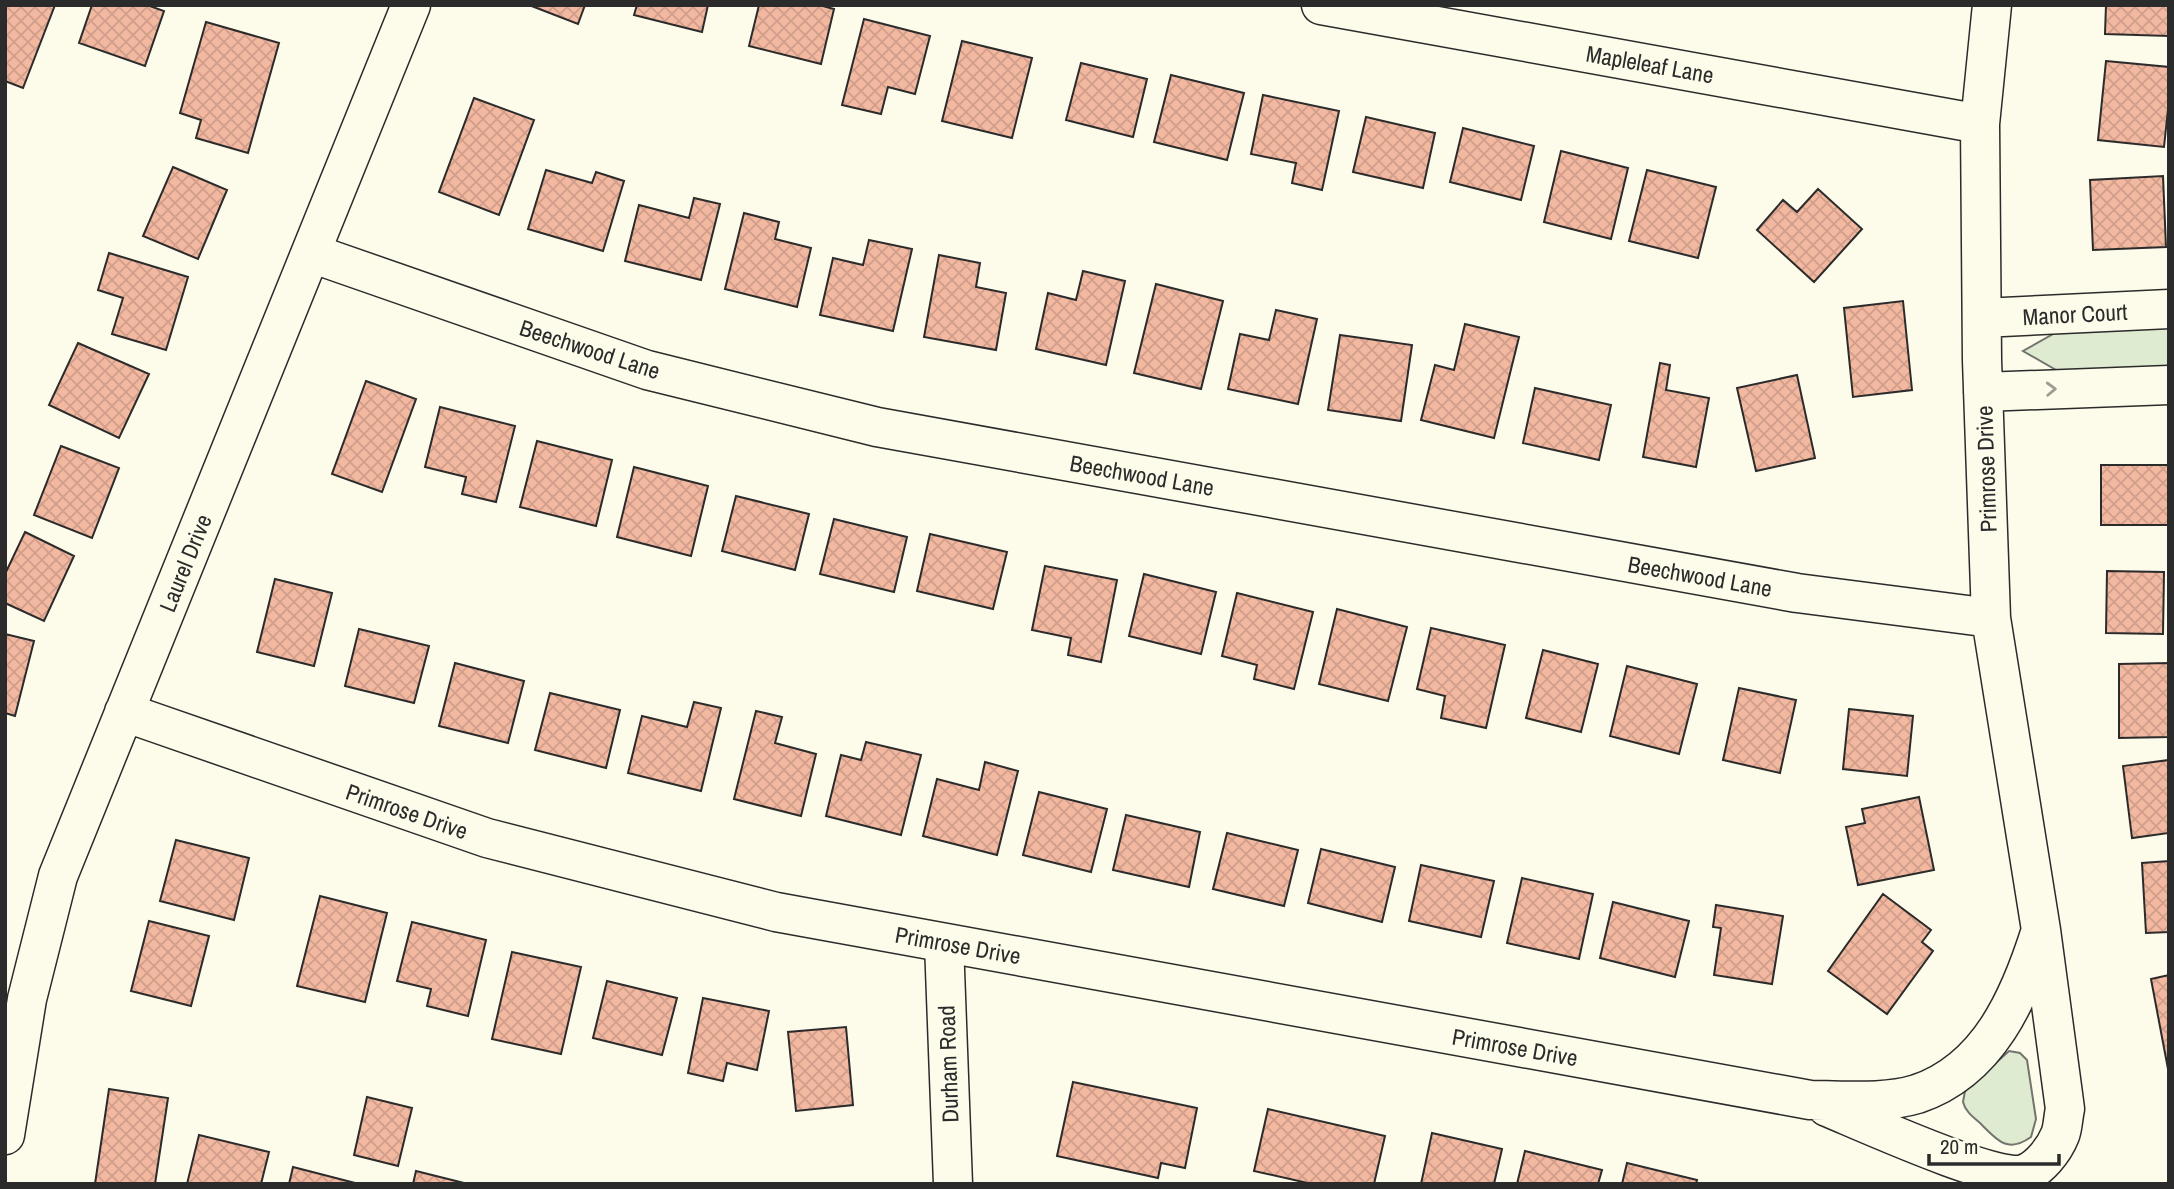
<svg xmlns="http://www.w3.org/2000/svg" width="2174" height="1189" font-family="'Archivo Narrow',sans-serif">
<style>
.grass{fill:#deebd1;stroke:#74746e;stroke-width:2}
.building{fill:url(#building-cross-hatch);stroke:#2b2b2b;stroke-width:2}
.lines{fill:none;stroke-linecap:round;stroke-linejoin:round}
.street-casing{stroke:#2b2b2b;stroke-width:41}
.street{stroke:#fdfbea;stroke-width:38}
.oneway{stroke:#9e9d94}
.labels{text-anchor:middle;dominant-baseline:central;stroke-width:5;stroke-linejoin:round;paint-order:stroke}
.street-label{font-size:23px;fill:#2b2b2b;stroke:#fdfbea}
</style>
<defs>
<pattern id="building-cross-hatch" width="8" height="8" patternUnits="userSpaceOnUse" patternTransform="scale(1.75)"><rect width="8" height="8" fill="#f2b8a0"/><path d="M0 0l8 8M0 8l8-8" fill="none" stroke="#d09e8a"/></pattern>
</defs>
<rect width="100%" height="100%" fill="#fdfbea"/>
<path class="grass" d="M 2169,322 L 2169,376 L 2070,378 L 2023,351 L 2071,324 Z
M 2009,1051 L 2020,1053 L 2027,1060 L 2036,1119 L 2031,1137 C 2007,1154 1997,1140 1980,1123 C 1973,1117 1965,1111 1963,1102 L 1965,1091 Z"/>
<path class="building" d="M 5,5 L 55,5 L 23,88 L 5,81 Z
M 92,5 L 147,5 L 164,11 L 145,66 L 79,43 Z
M 529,5 L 585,5 L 578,24 Z
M 637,5 L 708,5 L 702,32 L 634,15 Z
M 759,5 L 819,5 L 834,9 L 821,64 L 749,46 Z
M 2106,5 L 2169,5 L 2169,36 L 2105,34 Z
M 864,19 L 930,36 L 915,94 L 888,87 L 881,114 L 842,105 Z
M 206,22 L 279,43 L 248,153 L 196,138 L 201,120 L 180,113 Z
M 962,41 L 1032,58 L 1012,138 L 942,121 Z
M 2106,61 L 2169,67 L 2169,100 L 2164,147 L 2098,140 Z
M 1081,63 L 1147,79 L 1133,137 L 1066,120 Z
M 1171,75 L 1244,93 L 1227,160 L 1154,142 Z
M 1263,95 L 1339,111 L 1322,190 L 1292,183 L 1296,163 L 1251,154 Z
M 474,98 L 534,120 L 499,215 L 439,192 Z
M 1366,117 L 1435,133 L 1423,188 L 1353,172 Z
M 1463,128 L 1534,146 L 1521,200 L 1450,182 Z
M 1561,151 L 1628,168 L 1611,239 L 1544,222 Z
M 173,167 L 227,190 L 198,259 L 143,236 Z
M 546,170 L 592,183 L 596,172 L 624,181 L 603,251 L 528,229 Z
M 1647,170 L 1716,187 L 1698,258 L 1629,241 Z
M 2163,176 L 2166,247 L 2093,250 L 2090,180 Z
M 1818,189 L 1862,229 L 1814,282 L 1757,230 L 1783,200 L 1797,212 Z
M 694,198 L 720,204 L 701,280 L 625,261 L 639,205 L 689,218 Z
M 744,213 L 779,222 L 775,239 L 811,248 L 797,307 L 725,289 Z
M 869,240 L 912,249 L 893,331 L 820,315 L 833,258 L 863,265 Z
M 109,253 L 188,277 L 166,350 L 112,334 L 123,298 L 98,290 Z
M 939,255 L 980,263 L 976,287 L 1006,293 L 996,350 L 924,337 Z
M 1083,271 L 1125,281 L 1106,365 L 1036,349 L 1048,293 L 1076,300 Z
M 1156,284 L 1223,301 L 1201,389 L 1134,373 Z
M 1903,301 L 1912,390 L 1853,397 L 1844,308 Z
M 1276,310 L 1317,319 L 1298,404 L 1228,389 L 1240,334 L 1269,340 Z
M 1465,324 L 1519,337 L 1494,438 L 1421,420 L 1435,365 L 1454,370 Z
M 1340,335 L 1412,345 L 1401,421 L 1328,410 Z
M 78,343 L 149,374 L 119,438 L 49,405 Z
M 1660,363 L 1670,365 L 1666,390 L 1709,398 L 1696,467 L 1643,457 Z
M 1797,375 L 1815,458 L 1756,471 L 1737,388 Z
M 366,381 L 416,399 L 382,492 L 332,474 Z
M 1535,388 L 1611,405 L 1599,460 L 1523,443 Z
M 440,407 L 515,426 L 496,502 L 462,494 L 466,477 L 425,467 Z
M 537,441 L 612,460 L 596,526 L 520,507 Z
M 61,446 L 119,468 L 92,538 L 34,515 Z
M 2101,465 L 2169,465 L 2169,525 L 2101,525 Z
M 634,467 L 708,486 L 691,556 L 617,537 Z
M 736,496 L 809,514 L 795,570 L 722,551 Z
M 834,519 L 907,537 L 894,592 L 820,574 Z
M 25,532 L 74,556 L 44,621 L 5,603 L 5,574 Z
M 930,534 L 1007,552 L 993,609 L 917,591 Z
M 1045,566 L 1117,580 L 1101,662 L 1068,655 L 1071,638 L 1032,630 Z
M 2107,571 L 2164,572 L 2163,634 L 2106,633 Z
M 1144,574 L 1216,592 L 1201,654 L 1129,636 Z
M 275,579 L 332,593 L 314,666 L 257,652 Z
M 1237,593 L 1313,612 L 1294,689 L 1254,679 L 1257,665 L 1222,656 Z
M 1337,609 L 1407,627 L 1388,701 L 1319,684 Z
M 1431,628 L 1505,645 L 1486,728 L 1441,718 L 1445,696 L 1417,689 Z
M 359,629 L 429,646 L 414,703 L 345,686 Z
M 5,634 L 34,641 L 15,716 L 5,713 Z
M 1543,650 L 1598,664 L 1581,732 L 1526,718 Z
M 455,663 L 524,681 L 508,743 L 439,726 Z
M 2169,663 L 2169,737 L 2119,738 L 2119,664 Z
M 1627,666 L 1697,684 L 1679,754 L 1610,736 Z
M 1739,688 L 1796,700 L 1780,773 L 1723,760 Z
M 550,693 L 620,710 L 606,768 L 535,750 Z
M 694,702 L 721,708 L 701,791 L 628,773 L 642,716 L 687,727 Z
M 1849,709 L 1913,716 L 1907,776 L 1843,769 Z
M 756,711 L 782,717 L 775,743 L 816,754 L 801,816 L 734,799 Z
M 866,742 L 921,755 L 901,835 L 826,816 L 841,755 L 861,760 Z
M 2169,760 L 2169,833 L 2132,838 L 2123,766 Z
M 985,762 L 1018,771 L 997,855 L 923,836 L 937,779 L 979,790 Z
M 1039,792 L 1107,809 L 1091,872 L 1023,855 Z
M 1919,797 L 1934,870 L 1858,885 L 1846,827 L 1865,823 L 1862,809 Z
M 1126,815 L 1200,832 L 1189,887 L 1113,870 Z
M 1227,833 L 1298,850 L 1284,906 L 1213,889 Z
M 176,840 L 249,858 L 234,920 L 160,901 Z
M 1321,849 L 1395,867 L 1382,922 L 1308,903 Z
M 2169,861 L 2169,932 L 2146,933 L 2142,863 Z
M 1421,865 L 1494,881 L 1481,937 L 1409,921 Z
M 1522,878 L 1593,894 L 1579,959 L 1507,943 Z
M 1883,894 L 1931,930 L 1922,942 L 1933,951 L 1887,1014 L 1828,971 Z
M 320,896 L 387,913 L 365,1002 L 297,986 Z
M 1613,902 L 1689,921 L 1675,977 L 1600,958 Z
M 1716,905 L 1783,916 L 1772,984 L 1714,975 L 1721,928 L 1713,927 Z
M 149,921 L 209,936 L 191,1006 L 131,991 Z
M 412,922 L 486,940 L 468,1016 L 427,1006 L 431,989 L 397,981 Z
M 512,952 L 581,967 L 561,1054 L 492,1039 Z
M 2169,975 L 2169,1069 L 2168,1069 L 2151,979 Z
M 607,981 L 677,998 L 662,1055 L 593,1038 Z
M 703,998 L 769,1011 L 757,1070 L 727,1063 L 723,1081 L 688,1073 Z
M 846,1027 L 853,1105 L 796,1111 L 788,1032 Z
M 1073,1082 L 1197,1108 L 1185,1168 L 1161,1163 L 1158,1178 L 1057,1156 Z
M 109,1089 L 168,1098 L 155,1184 L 95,1184 Z
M 367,1097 L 412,1108 L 398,1166 L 354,1155 Z
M 1268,1109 L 1385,1136 L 1374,1184 L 1312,1184 L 1254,1171 Z
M 1432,1133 L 1502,1149 L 1494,1184 L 1421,1184 Z
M 199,1135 L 269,1152 L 261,1184 L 187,1184 Z
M 1525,1151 L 1602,1170 L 1598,1184 L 1517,1184 Z
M 1627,1163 L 1697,1180 L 1696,1184 L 1622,1184 Z
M 293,1167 L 359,1184 L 289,1184 Z
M 416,1171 L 468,1184 L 413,1184 Z"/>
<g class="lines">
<defs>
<path id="street" d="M 1321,5 L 1980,124
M 311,253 L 647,370 L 877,427 L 1797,593 L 1991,618
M 1982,318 L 2169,309
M 1983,392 L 2169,385
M 124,712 L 487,838 L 776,912 L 1810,1100 C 1845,1100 1884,1104 1917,1094 C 1989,1070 2020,997 2041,930
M 944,943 L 953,1184
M 1827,1107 C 1859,1120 1999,1184 2024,1174 C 2039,1169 2054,1150 2060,1135 C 2063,1128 2063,1117 2065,1109 L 2041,930 L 1991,618 L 1982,360 L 1980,124 L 1992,5
M 5,1135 L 27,999 L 58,876 L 411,5"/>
</defs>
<use href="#street" class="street-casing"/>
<use href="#street" class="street"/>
</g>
<defs><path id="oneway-chevron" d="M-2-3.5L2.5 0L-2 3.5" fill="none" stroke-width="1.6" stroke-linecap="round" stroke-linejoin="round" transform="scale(1.75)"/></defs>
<use class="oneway" href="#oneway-chevron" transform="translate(2051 389) rotate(-2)"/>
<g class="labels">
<g class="street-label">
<text transform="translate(1650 64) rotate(10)">Mapleleaf Lane</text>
<text transform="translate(2075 314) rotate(-3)">Manor Court</text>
<text transform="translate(590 349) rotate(18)">Beechwood Lane</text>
<text transform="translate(1986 469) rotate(-92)">Primrose Drive</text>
<text transform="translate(1142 475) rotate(10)">Beechwood Lane</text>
<text transform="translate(185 563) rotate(-68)">Laurel Drive</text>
<text transform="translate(1700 576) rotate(10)">Beechwood Lane</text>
<text transform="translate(407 811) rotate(19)">Primrose Drive</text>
<text transform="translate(958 945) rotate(10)">Primrose Drive</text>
<text transform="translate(1515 1047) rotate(10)">Primrose Drive</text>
<text transform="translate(948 1064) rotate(-92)">Durham Road</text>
</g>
</g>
<rect width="2174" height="1189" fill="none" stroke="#2b2b2b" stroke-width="14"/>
<path d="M1929 1154v10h130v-10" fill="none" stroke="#2b2b2b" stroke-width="3.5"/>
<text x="1940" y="1154" font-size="21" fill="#2b2b2b" stroke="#fdfbea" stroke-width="5" paint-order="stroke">20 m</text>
</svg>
